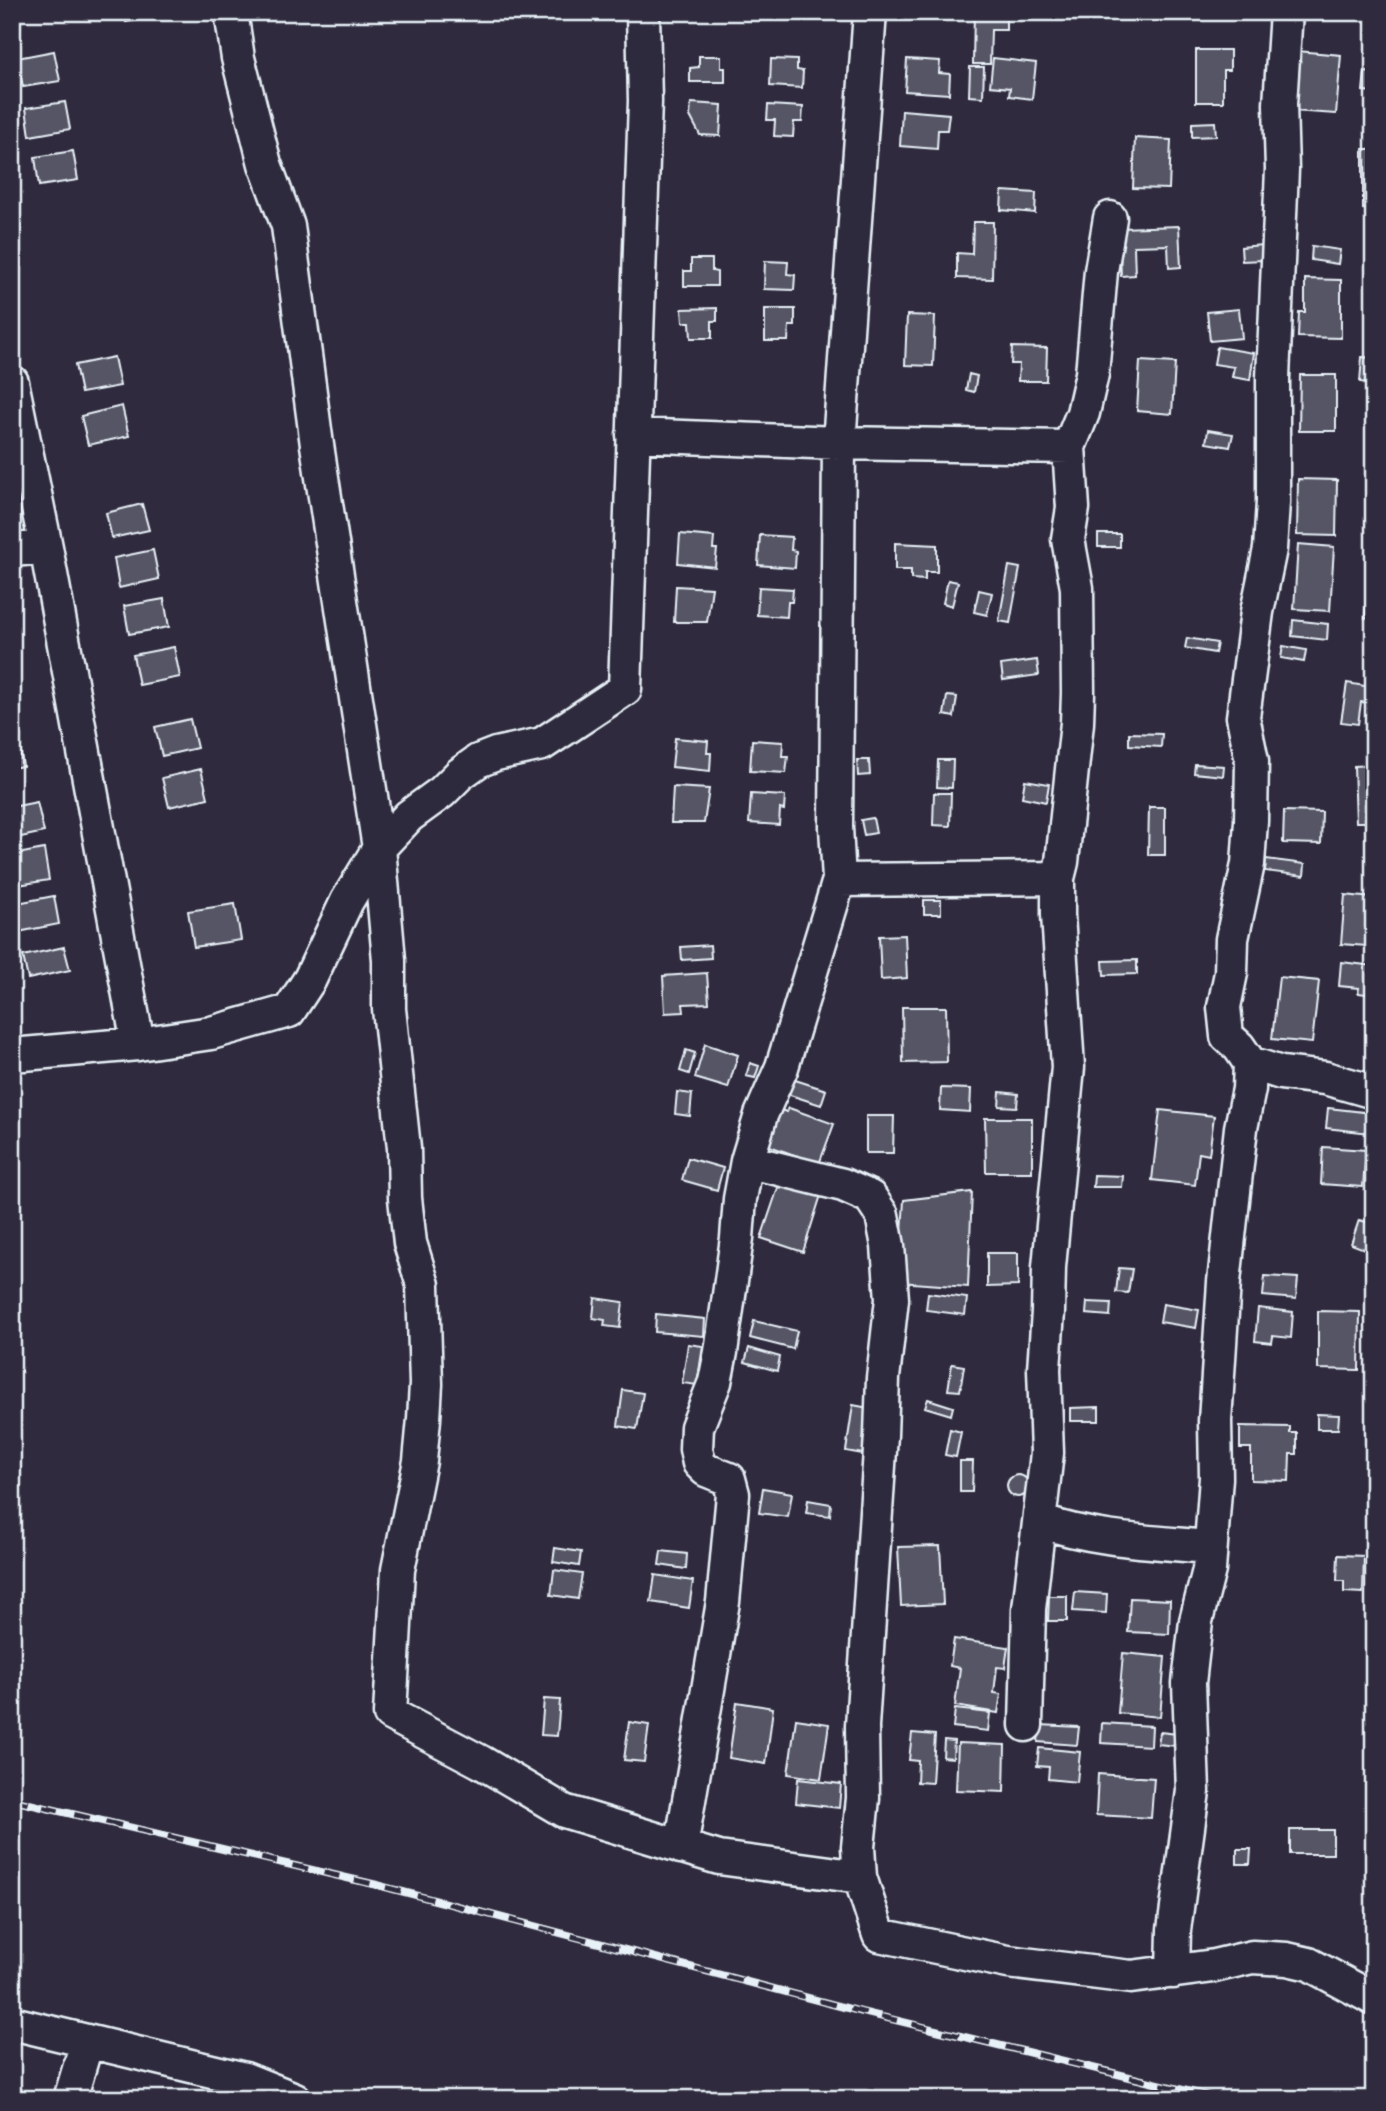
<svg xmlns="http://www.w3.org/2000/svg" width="1386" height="2111" font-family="Mynerve,sans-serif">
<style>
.building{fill:#575565;stroke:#e8f1f8;stroke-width:2}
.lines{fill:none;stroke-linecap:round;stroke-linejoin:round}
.minor-casing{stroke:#e8f1f8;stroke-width:37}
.minor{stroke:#2f2a3d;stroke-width:32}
.rail-casing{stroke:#e8f1f8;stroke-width:8}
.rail{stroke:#2f2a3d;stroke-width:5;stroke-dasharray:16;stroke-linecap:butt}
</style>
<rect width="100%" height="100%" fill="#2f2a3d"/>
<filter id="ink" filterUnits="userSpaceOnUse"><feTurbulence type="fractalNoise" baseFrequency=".0143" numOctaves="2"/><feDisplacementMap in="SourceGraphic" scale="14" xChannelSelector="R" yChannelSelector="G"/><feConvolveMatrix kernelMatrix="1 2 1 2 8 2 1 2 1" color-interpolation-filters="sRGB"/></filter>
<g filter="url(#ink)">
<path class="building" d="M 124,12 L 167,12 L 167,15 L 126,22 Z
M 813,12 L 833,12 L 834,17 L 813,18 Z
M 974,12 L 1006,12 L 1006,30 L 991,30 L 990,64 L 973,64 Z
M 1135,12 L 1164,12 L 1164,19 L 1135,20 Z
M 1196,50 L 1230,50 L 1230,70 L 1223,70 L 1223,102 L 1196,102 Z
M 54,51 L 60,81 L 23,87 L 17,58 Z
M 1297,51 L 1341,55 L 1336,114 L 1293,111 Z
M 699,56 L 721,56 L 721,68 L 725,68 L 725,82 L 690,82 L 690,68 L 699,67 Z
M 993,58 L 1036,63 L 1032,99 L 1009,96 L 1010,88 L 990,86 Z
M 771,59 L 797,60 L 797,70 L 803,71 L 802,88 L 770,86 Z
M 907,59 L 940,61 L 939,73 L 950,74 L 949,94 L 905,91 Z
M 970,67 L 984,67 L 983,97 L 969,96 Z
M 1365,72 L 1374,73 L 1374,92 L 1363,91 Z
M 65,102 L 70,129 L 30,136 L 26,108 Z
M 691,103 L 722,105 L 720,136 L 700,135 L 690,116 Z
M 768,105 L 803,107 L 802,122 L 794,122 L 793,137 L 774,136 L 775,120 L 767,120 Z
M 902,110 L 949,114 L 947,130 L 938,130 L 937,149 L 900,146 Z
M 1215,122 L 1216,136 L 1192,137 L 1192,123 Z
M 1135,138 L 1171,140 L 1169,189 L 1133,188 Z
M 1363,149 L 1374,149 L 1374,210 L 1363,209 Z
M 73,151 L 78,180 L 39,186 L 35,157 Z
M 1002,191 L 1036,193 L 1035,213 L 1001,210 Z
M 973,222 L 993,222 L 992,279 L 957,278 L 957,253 L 972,254 Z
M 1179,226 L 1181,267 L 1169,268 L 1168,245 L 1134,246 L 1135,275 L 1121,276 L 1119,228 Z
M 1262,245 L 1264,260 L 1242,261 L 1241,247 Z
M 1312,246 L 1340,250 L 1338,264 L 1311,260 Z
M 691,259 L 712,259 L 712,271 L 717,272 L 717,286 L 684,286 L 684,271 L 691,271 Z
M 765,261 L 788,262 L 787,274 L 795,275 L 794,290 L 764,289 Z
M 1305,279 L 1341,280 L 1341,338 L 1298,337 L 1299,312 L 1305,312 Z
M 717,308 L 717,321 L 712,321 L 712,338 L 691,338 L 690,322 L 683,322 L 682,309 Z
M 765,309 L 795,309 L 795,326 L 789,326 L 788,341 L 765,341 Z
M 1239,309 L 1242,338 L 1210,341 L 1207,312 Z
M 907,315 L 935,316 L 933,366 L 905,365 Z
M 1012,347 L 1047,348 L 1046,381 L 1018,381 L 1019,364 L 1011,364 Z
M 1217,347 L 1254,353 L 1250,380 L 1232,377 L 1234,367 L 1214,364 Z
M 114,357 L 120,386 L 81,393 L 75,365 Z
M 1362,357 L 1374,358 L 1374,384 L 1360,382 Z
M 1140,361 L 1175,363 L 1172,414 L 1137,411 Z
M 969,374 L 977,376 L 974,392 L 966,390 Z
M 1300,375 L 1336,375 L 1336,431 L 1299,431 Z
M 122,406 L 129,436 L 88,445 L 81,416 Z
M 1208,430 L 1233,434 L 1230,447 L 1206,443 Z
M 1298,479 L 1337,480 L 1336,536 L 1297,535 Z
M 142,504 L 149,530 L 112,538 L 106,513 Z
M 680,534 L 714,537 L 713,549 L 717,549 L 715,567 L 678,563 Z
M 1098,534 L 1120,534 L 1120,547 L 1098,547 Z
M 760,535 L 792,537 L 791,550 L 796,551 L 795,568 L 758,565 Z
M 895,543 L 937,545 L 937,572 L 925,572 L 925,580 L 911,579 L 911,570 L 895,570 Z
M 1298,544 L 1334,547 L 1330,611 L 1294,609 Z
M 153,550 L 159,579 L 119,588 L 114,558 Z
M 1370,565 L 1374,565 L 1374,619 L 1365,618 Z
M 1009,566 L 1020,568 L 1010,623 L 999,621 Z
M 948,580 L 958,582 L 952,606 L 943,603 Z
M 676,586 L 712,588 L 707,622 L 674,622 Z
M 759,587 L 793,589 L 792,602 L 788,602 L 787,617 L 757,615 Z
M 979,590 L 992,593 L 987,615 L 974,612 Z
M 164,599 L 169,627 L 129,634 L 124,606 Z
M 1293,620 L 1328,624 L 1327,640 L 1292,636 Z
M 1187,638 L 1217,643 L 1215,653 L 1185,648 Z
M 1283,646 L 1306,650 L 1304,662 L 1281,658 Z
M 174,647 L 180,677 L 139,685 L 133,655 Z
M 1037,660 L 1039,675 L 1003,680 L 1001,665 Z
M 1347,683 L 1371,687 L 1369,703 L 1361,702 L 1358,724 L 1341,722 Z
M 947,696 L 957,697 L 954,717 L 944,715 Z
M 190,719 L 197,748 L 162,756 L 155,727 Z
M 17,733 L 23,766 L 12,768 L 12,734 Z
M 1129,733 L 1162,734 L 1161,747 L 1129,745 Z
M 675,738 L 708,741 L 707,753 L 711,753 L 710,771 L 672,767 Z
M 752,740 L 783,742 L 782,756 L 788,756 L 786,773 L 750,771 Z
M 857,760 L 869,760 L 870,775 L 858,776 Z
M 938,760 L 953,760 L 952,788 L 937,787 Z
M 1195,764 L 1224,766 L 1223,776 L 1194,773 Z
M 1374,765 L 1374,822 L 1356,822 L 1354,766 Z
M 201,769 L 208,798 L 169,807 L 162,778 Z
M 1025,780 L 1049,784 L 1046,802 L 1022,797 Z
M 673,787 L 709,789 L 704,823 L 671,823 Z
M 934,793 L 951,793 L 950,826 L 933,825 Z
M 751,794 L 785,796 L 784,810 L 780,809 L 779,825 L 749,823 Z
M 37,802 L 44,832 L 12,839 L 12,807 Z
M 1149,807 L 1165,807 L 1165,855 L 1148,855 Z
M 1284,811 L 1322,812 L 1321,844 L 1283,843 Z
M 873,818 L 876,833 L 864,835 L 861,820 Z
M 44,849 L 49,880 L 12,886 L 12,855 Z
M 1266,859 L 1305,864 L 1304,876 L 1265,871 Z
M 1345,895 L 1372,898 L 1367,946 L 1341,944 Z
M 54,896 L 59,924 L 18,932 L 12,904 Z
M 924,900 L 941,900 L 941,914 L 924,914 Z
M 235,904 L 241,940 L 194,947 L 188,911 Z
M 905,935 L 907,978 L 881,980 L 879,936 Z
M 710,945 L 711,958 L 682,960 L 681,947 Z
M 64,947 L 70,970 L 28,979 L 23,956 Z
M 1137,960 L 1137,974 L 1104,975 L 1103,961 Z
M 1341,962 L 1374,966 L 1374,995 L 1358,993 L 1359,988 L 1339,986 Z
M 707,973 L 709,1003 L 683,1004 L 684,1012 L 665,1013 L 663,976 Z
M 1279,977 L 1319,981 L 1312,1043 L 1272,1039 Z
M 902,1007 L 946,1007 L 947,1062 L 903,1063 Z
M 705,1044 L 738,1055 L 728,1088 L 695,1078 Z
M 686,1050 L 695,1053 L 689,1074 L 680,1071 Z
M 750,1063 L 759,1066 L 755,1078 L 746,1076 Z
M 789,1078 L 826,1090 L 821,1105 L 784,1093 Z
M 941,1088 L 971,1089 L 970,1112 L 940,1110 Z
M 677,1092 L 692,1094 L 690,1116 L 675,1114 Z
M 1000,1092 L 1018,1094 L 1017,1107 L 999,1106 Z
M 789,1108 L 834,1124 L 819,1164 L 767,1145 L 780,1110 L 787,1112 Z
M 1328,1108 L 1372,1113 L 1370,1133 L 1326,1128 Z
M 1160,1110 L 1214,1116 L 1209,1155 L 1199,1153 L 1195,1185 L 1152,1180 Z
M 866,1116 L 894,1116 L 893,1153 L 866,1153 Z
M 985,1118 L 1032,1118 L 1032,1172 L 986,1172 Z
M 1323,1147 L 1366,1150 L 1363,1187 L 1321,1184 Z
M 688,1158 L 723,1168 L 717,1190 L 682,1180 Z
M 1094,1175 L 1123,1176 L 1122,1187 L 1093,1187 Z
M 780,1182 L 821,1195 L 803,1252 L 761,1238 Z
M 972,1192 L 968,1287 L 899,1282 L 904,1200 Z
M 1359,1220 L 1374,1224 L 1367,1250 L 1351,1244 Z
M 987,1253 L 1018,1253 L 1018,1286 L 987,1287 Z
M 1119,1268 L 1132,1269 L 1128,1293 L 1116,1292 Z
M 1265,1276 L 1298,1278 L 1296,1299 L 1263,1296 Z
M 928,1293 L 967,1298 L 965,1315 L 926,1310 Z
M 595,1298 L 623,1302 L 620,1328 L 604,1326 L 605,1320 L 593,1318 Z
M 1087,1302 L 1111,1303 L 1110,1316 L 1086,1314 Z
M 1163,1304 L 1199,1310 L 1196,1328 L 1160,1322 Z
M 1258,1308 L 1293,1312 L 1291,1338 L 1273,1336 L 1272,1343 L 1255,1341 Z
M 1318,1311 L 1360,1312 L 1359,1370 L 1318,1369 Z
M 656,1314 L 705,1319 L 704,1336 L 655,1332 Z
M 754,1321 L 797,1331 L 793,1349 L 750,1338 Z
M 688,1344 L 703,1346 L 697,1385 L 682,1383 Z
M 749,1348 L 780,1357 L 777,1371 L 745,1362 Z
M 952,1364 L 964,1366 L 960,1391 L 948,1390 Z
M 623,1390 L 643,1393 L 637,1429 L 618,1426 Z
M 928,1399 L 953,1407 L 951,1415 L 925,1407 Z
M 853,1405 L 869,1408 L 863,1454 L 846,1451 Z
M 1099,1407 L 1099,1421 L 1070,1421 L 1070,1408 Z
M 1317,1414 L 1339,1415 L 1338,1429 L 1317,1429 Z
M 1240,1426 L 1290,1427 L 1290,1433 L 1297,1433 L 1297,1454 L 1290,1454 L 1289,1481 L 1251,1480 L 1251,1448 L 1240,1448 Z
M 950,1429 L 961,1432 L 956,1457 L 945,1455 Z
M 960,1461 L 973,1461 L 972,1492 L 960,1492 Z
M1007 1486a11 11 0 1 1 22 0a11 11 0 1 1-22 0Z
M 763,1488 L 792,1493 L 788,1517 L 759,1513 Z
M 808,1500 L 831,1504 L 830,1516 L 806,1513 Z
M 940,1546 L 943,1604 L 901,1606 L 898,1547 Z
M 555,1548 L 581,1552 L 579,1566 L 553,1562 Z
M 661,1551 L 687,1554 L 686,1569 L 659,1565 Z
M 1338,1555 L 1364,1556 L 1363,1593 L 1344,1592 L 1344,1581 L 1337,1581 Z
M 554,1570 L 582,1574 L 578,1599 L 551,1595 Z
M 655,1575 L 693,1581 L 689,1608 L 651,1602 Z
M 1075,1592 L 1107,1594 L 1106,1613 L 1073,1611 Z
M 1049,1596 L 1067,1596 L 1067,1621 L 1048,1621 Z
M 1130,1598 L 1170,1600 L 1169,1634 L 1128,1632 Z
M 954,1639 L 1008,1647 L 1005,1668 L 997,1667 L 994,1693 L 1001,1694 L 998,1713 L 955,1706 L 960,1668 L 950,1666 Z
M 1123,1653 L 1165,1657 L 1160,1717 L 1118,1713 Z
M 544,1699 L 560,1700 L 557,1736 L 541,1735 Z
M 737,1702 L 773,1708 L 766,1764 L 729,1758 Z
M 955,1709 L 990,1713 L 988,1731 L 953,1727 Z
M 796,1719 L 829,1724 L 821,1779 L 788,1774 Z
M 629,1722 L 649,1725 L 644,1762 L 624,1760 Z
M 1102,1723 L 1152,1726 L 1151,1746 L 1101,1743 Z
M 1040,1725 L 1079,1727 L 1077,1745 L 1038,1742 Z
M 1160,1732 L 1177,1734 L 1176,1746 L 1158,1744 Z
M 912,1733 L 935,1735 L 932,1783 L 917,1782 L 918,1761 L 909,1760 Z
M 944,1740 L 954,1741 L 953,1758 L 943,1757 Z
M 958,1743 L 1005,1745 L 1004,1792 L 956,1790 Z
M 1039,1748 L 1080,1752 L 1077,1782 L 1048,1779 L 1049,1767 L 1037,1766 Z
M 1098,1774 L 1154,1778 L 1151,1818 L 1096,1815 Z
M 798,1779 L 841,1784 L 839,1808 L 796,1803 Z
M 1290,1830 L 1333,1830 L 1333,1854 L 1290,1854 Z
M 1237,1849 L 1251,1849 L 1250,1864 L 1237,1864 Z"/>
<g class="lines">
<defs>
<path id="minor" d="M 231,12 L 238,58 L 265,164 L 288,226 L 317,445 L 379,848 L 389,960 L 389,1009 L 404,1148 L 405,1198 L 410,1243 L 423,1285 L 426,1384 L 424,1419 L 420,1461 L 398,1570 L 390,1714 L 481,1762 L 564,1811 L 719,1858 L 860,1877
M 12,382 L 46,547 L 138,1044
M 633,435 L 839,443 L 1069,447 L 1083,413 L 1092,374 L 1101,271 L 1110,218
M 12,550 L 46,547
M 839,880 L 1058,878
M 12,1055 L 138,1044 L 211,1033 L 289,1011 L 310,979 L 347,901 L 379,848 L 409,816 L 442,792 L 460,774 L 478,761 L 496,754 L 542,744 L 625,689 L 645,101 L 643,12
M 1250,1063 L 1281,1073 L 1325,1078 L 1374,1092
M 747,1161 L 843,1185 L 870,1197 L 882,1215 L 888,1246 L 892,1299 L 883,1378 L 881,1435 L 862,1726 L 863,1798 L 858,1847 L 860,1877 L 879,1935 L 1008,1962 L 1131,1977 L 1214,1966 L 1252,1957 L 1287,1959 L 1309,1964 L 1374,1999
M 1040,1521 C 1093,1540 1153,1542 1209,1547
M 1026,1725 L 1029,1609 L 1047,1453 L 1044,1369 L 1048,1312 L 1049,1267 L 1068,1067 L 1058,915 L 1058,878 L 1062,862 L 1077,723 L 1078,693 L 1077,588 L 1068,539 L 1073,508 L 1069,447
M 681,1847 L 723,1602 L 733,1494 L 729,1479 L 706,1470 L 699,1463 L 696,1449 L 697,1427 L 715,1382 L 721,1352 L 737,1238 L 740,1199 L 747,1161 L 761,1115 L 782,1067 L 839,880 L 836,827 L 839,443 L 870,12
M 1173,1972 L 1174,1930 L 1193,1791 L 1189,1683 L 1196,1621 L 1209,1570 L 1216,1478 L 1215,1421 L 1224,1282 L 1241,1128 L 1249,1089 L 1250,1063 L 1239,1047 L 1227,1036 L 1224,1007 L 1231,973 L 1232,939 L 1248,864 L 1251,821 L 1252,761 L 1243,717 L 1257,612 L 1270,549 L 1273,502 L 1273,378 L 1282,169 L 1280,104 L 1286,12
M 12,2023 L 245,2079 L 295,2099
M 70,2099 L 87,2042"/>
</defs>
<use href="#minor" class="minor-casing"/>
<use href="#minor" class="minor"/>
<defs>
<path id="rail" d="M 12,1800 L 377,1885 L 862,2012 L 1220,2099"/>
</defs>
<use href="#rail" class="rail-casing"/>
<use href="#rail" class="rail"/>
</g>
</g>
<rect width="1386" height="2111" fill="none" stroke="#2f2a3d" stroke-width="42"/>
<rect x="21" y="21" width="1344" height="2069" fill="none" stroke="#e8f1f8" stroke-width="2.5" filter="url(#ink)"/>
</svg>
